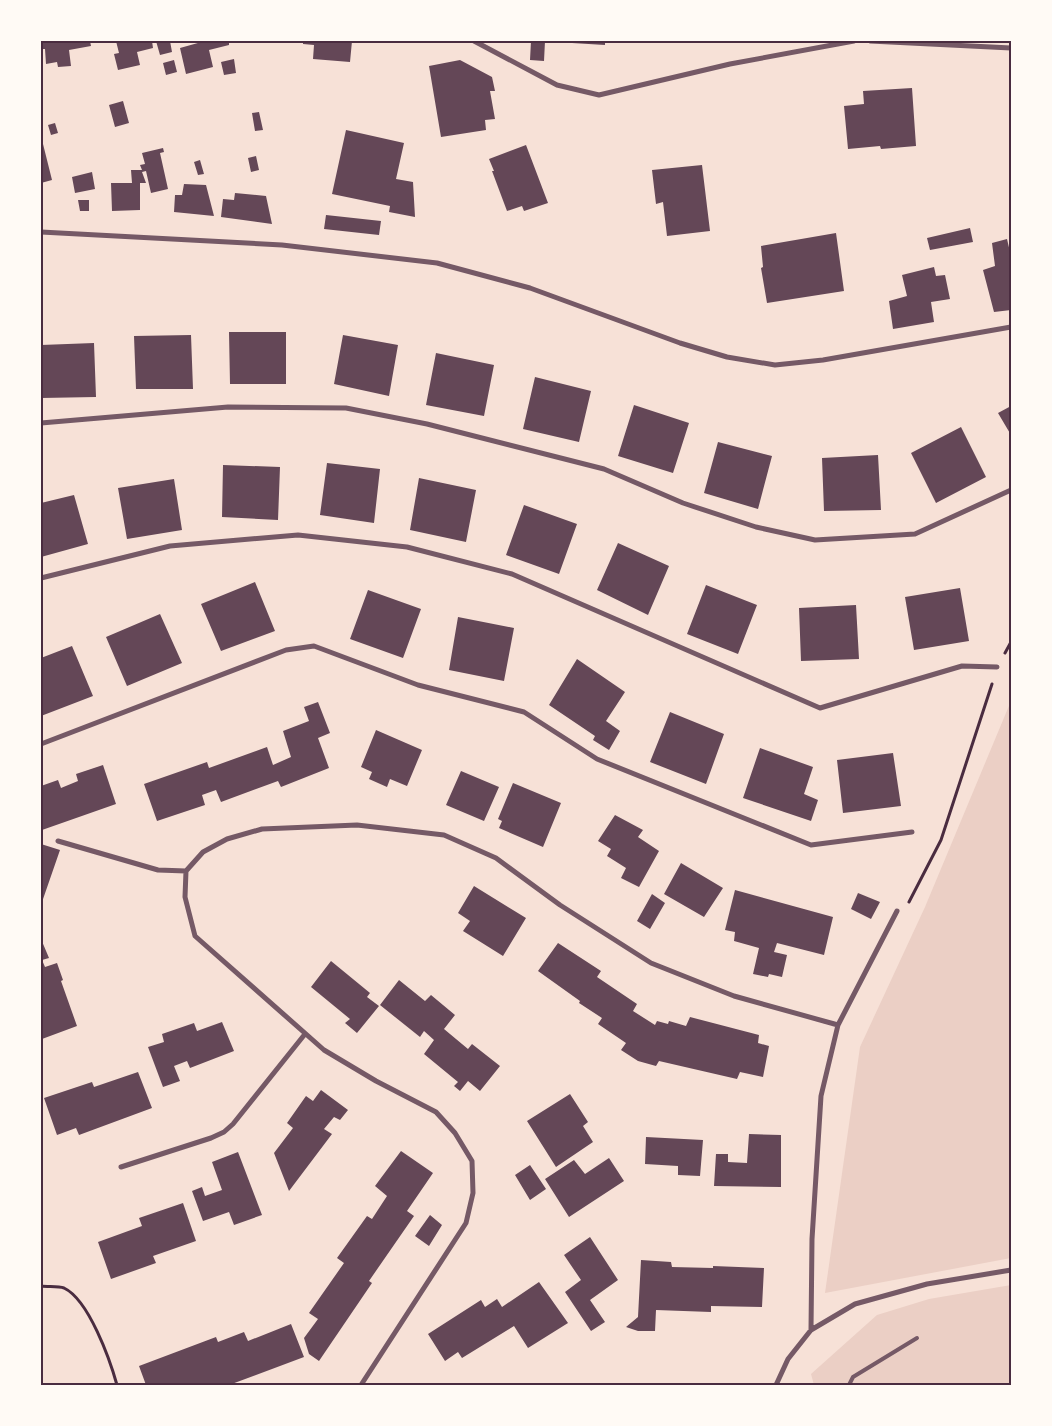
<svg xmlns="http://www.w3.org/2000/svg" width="1052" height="1426" font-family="'DM Sans',sans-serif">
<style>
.green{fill:#ebcfc5}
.building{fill:#644757}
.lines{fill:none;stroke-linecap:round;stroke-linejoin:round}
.path{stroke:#4a2c40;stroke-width:3}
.service{stroke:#755966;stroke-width:4}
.minor{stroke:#755966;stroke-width:5}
.neatline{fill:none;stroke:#4a2c40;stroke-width:2}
</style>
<rect width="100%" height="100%" fill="#f7e1d7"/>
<path class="green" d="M 1011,701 L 1011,1258 L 825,1293 L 860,1047 L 925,907 Z
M 1011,1285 L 1011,1385 L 814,1385 L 811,1374 L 877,1315 L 929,1299 Z"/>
<path class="building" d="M 41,41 L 90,41 L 91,46 L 69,50 L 71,66 L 58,67 L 57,62 L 46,64 L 45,49 L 41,49 Z
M 116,41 L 152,41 L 153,48 L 137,52 L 140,65 L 118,70 L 114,54 L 119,53 Z
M 156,41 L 170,41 L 172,52 L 160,55 Z
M 205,41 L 229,41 L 229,45 L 209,50 L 213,67 L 186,74 L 180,48 Z
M 303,41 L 352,41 L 350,62 L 313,59 L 314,45 L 303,44 Z
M 531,41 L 545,41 L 544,61 L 530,60 Z
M 573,41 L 605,41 L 605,45 L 572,43 Z
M 234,59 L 236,73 L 224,75 L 221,62 Z
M 174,60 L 177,72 L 166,75 L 163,63 Z
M 460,60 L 492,77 L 495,91 L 490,91 L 495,119 L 485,120 L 486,130 L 441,137 L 429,66 Z
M 912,88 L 916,146 L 881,149 L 880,146 L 848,149 L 844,106 L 864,104 L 863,91 Z
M 123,101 L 129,123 L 115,127 L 109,105 Z
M 259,112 L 263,130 L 255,131 L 252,113 Z
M 55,123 L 58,133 L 51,135 L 48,125 Z
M 346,130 L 404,143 L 396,179 L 413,182 L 415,217 L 389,212 L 390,206 L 332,194 Z
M 41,136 L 52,180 L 41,183 Z
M 526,145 L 548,203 L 524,211 L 522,206 L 507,211 L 492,171 L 494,171 L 489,159 Z
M 163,148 L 164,152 L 160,153 L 168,189 L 151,193 L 146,171 L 142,172 L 146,183 L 140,183 L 140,210 L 112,211 L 111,183 L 132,183 L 131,170 L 142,170 L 140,165 L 145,164 L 142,153 Z
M 256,156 L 259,170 L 251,172 L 248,158 Z
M 200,160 L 204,174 L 198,175 L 194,162 Z
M 702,165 L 710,231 L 667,236 L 663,202 L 656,204 L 652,170 Z
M 92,172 L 95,189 L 75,193 L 72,177 Z
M 184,184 L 206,185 L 214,216 L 174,212 L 175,195 L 182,195 Z
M 235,193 L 266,196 L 272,224 L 221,217 L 223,199 L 234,200 Z
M 78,200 L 89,200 L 89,211 L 80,211 Z
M 326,215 L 381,221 L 379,235 L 324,229 Z
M 970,228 L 973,242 L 930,250 L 927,238 Z
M 836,233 L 844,291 L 767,303 L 761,268 L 763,267 L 761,246 Z
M 1007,239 L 1011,256 L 1011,310 L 994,312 L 983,270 L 995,266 L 992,243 Z
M 934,267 L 936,276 L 945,275 L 950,299 L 931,302 L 934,322 L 893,329 L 889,301 L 907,296 L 902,275 Z
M 229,332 L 286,332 L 286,384 L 230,384 Z
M 191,335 L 193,389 L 136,389 L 134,336 Z
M 343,335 L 398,345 L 389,396 L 334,384 Z
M 94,343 L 96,397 L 41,398 L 41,345 Z
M 436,353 L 494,365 L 484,416 L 426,405 Z
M 535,377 L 591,391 L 579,442 L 523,429 Z
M 634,405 L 689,423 L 673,473 L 618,456 Z
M 1011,406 L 1011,435 L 998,413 Z
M 961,427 L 986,477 L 936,503 L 911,453 Z
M 718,442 L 772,456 L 758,509 L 704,493 Z
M 878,455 L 881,510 L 824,511 L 822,458 Z
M 327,463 L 380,469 L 374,523 L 320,515 Z
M 223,465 L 280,467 L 278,520 L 222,517 Z
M 419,478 L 476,490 L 466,542 L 410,530 Z
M 174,479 L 182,530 L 127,539 L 118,488 Z
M 74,495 L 88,544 L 41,557 L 41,503 Z
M 524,505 L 577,524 L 559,574 L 506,555 Z
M 618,543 L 669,566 L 648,615 L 597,590 Z
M 255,582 L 275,631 L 221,651 L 201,604 Z
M 706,585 L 757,605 L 738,654 L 687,634 Z
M 960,588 L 969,641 L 914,650 L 905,597 Z
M 368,590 L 421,609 L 403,658 L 350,639 Z
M 856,605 L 859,659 L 801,661 L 799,608 Z
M 160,614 L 182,663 L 127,686 L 106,637 Z
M 458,617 L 514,628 L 504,681 L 449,670 Z
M 72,646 L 93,696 L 41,716 L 41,658 Z
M 577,659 L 625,692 L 606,721 L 620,731 L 609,750 L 593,740 L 595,736 L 549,705 Z
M 318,702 L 330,733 L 318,738 L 329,768 L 281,787 L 278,781 L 221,802 L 216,790 L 202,795 L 205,805 L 157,821 L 144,784 L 207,762 L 209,768 L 267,747 L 273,765 L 291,757 L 283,731 L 309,721 L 304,707 Z
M 670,712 L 724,734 L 706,784 L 650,762 Z
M 376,730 L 422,750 L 407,786 L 390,779 L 387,787 L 369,779 L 372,772 L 361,767 Z
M 760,748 L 813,767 L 804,794 L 818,800 L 811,821 L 743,798 Z
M 893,753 L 901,806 L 843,813 L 837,760 Z
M 103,765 L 116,804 L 42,830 L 41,786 L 58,780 L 61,788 L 78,781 L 76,774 Z
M 461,771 L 499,787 L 484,821 L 446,805 Z
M 513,783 L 561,803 L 543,847 L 499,828 L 502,821 L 498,819 Z
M 615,815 L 643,830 L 638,837 L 659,851 L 639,887 L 621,878 L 626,868 L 607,856 L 611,849 L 598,841 Z
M 41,844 L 60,850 L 42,902 L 41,902 Z
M 681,863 L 723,888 L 704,917 L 664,894 Z
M 474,886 L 526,918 L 503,956 L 463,931 L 470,921 L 458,913 Z
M 735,890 L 833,917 L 824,955 L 777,943 L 774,952 L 787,955 L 782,977 L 769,974 L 768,977 L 753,974 L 759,948 L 734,941 L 735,932 L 725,930 Z
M 858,893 L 880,902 L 871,919 L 851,909 Z
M 652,894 L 665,903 L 650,929 L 637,921 Z
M 41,939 L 49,958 L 42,960 L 45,967 L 57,963 L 63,980 L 61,981 L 77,1026 L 42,1039 Z
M 558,943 L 601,971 L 597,977 L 637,1004 L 633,1011 L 655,1025 L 657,1021 L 668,1024 L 669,1021 L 686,1026 L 690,1017 L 759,1035 L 758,1043 L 769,1046 L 763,1077 L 740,1072 L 737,1079 L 659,1061 L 656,1066 L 638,1061 L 621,1050 L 626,1043 L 598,1024 L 602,1018 L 579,1003 L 580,1001 L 538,971 Z
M 331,961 L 370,993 L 367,997 L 379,1006 L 357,1033 L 345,1023 L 350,1019 L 311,987 Z
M 399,980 L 425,1001 L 431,995 L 455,1015 L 444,1029 L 468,1049 L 472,1044 L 500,1066 L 480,1091 L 468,1081 L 460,1091 L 454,1086 L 458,1082 L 424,1054 L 434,1040 L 424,1031 L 420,1037 L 380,1005 Z
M 222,1022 L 234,1051 L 190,1068 L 187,1061 L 174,1066 L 180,1081 L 163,1087 L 148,1047 L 164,1042 L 162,1034 L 194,1023 L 197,1031 Z
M 138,1072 L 152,1108 L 79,1135 L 76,1128 L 57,1135 L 44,1098 L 92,1082 L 94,1087 Z
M 321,1090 L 348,1110 L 340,1120 L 334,1117 L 324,1129 L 332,1134 L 289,1191 L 274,1153 L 293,1128 L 287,1123 L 306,1096 L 313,1101 Z
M 570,1094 L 588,1122 L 583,1126 L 593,1142 L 556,1167 L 527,1121 Z
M 749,1134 L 781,1135 L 781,1187 L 714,1186 L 716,1154 L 728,1154 L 728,1162 L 747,1163 Z
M 646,1137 L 703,1140 L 700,1176 L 678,1175 L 678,1166 L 645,1164 Z
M 401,1151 L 433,1173 L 407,1211 L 414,1216 L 369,1281 L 372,1283 L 319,1361 L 309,1354 L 304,1338 L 318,1319 L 309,1313 L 344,1263 L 337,1258 L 367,1216 L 372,1219 L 387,1196 L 375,1186 Z
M 238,1152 L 262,1215 L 234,1225 L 229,1212 L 203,1221 L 192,1191 L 202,1187 L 205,1196 L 222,1190 L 212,1162 Z
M 609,1158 L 624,1181 L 569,1217 L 545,1179 L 574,1160 L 585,1174 Z
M 530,1165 L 546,1189 L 530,1200 L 515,1175 Z
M 183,1203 L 196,1241 L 153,1256 L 156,1263 L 111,1279 L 98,1242 L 142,1226 L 139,1218 Z
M 430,1215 L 442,1225 L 429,1246 L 415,1236 Z
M 590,1237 L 618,1280 L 590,1300 L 605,1322 L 591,1331 L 565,1292 L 581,1280 L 564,1255 Z
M 641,1260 L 671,1262 L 672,1267 L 713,1268 L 713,1266 L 764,1268 L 762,1307 L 711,1306 L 711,1312 L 656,1310 L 655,1331 L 638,1331 L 626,1327 L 638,1317 Z
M 539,1282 L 568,1323 L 528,1348 L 514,1326 L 462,1358 L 458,1352 L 445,1361 L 428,1334 L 481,1300 L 485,1307 L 497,1299 L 502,1307 Z
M 291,1324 L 304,1357 L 229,1385 L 146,1385 L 139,1366 L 216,1337 L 218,1342 L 244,1332 L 248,1341 Z"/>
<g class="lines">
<path class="path" d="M 1005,653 L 1011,642
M 909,902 L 941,840 L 992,684
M 41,1286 C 48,1287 58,1286 64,1288 C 89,1300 110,1360 117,1385"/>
<path class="service" d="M 849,1385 L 853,1377 L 917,1338"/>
<path class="minor" d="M 474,41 L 557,85 L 599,95 L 730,64 L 854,41
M 870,41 L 1011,48
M 41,232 L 282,245 L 437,263 L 530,288 L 680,343 L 727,357 L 775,365 L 823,360 L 1011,327
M 41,423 L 228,407 L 346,408 L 427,424 L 604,469 L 683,503 L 756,527 L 815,540 L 915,534 L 1011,490
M 41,578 L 170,546 L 298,535 L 407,547 L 512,574 L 820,708 L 962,666 L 997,667
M 41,744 L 286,650 L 314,646 L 418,685 L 524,712 L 597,759 L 811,845 L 912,832
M 58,841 L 158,870 L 186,871
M 121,1167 L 211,1138 L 224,1132 L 233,1124 L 305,1034
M 811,1330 L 812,1239 L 821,1096 L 838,1025 L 897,911
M 361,1385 L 466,1223 L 473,1193 L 472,1161 L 455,1133 L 436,1112 L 376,1081 L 324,1050 L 195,936 L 185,897 L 186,871 L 203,852 L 227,839 L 262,829 L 357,825 L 444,835 L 496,858 L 560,905 L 651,963 L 734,996 L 838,1025
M 776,1385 L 788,1359 L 811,1330 L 855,1304 L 927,1284 L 1011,1270"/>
</g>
<rect width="1052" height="1426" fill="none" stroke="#fffaf5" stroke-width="85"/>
<rect x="42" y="42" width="968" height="1342" class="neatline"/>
</svg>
